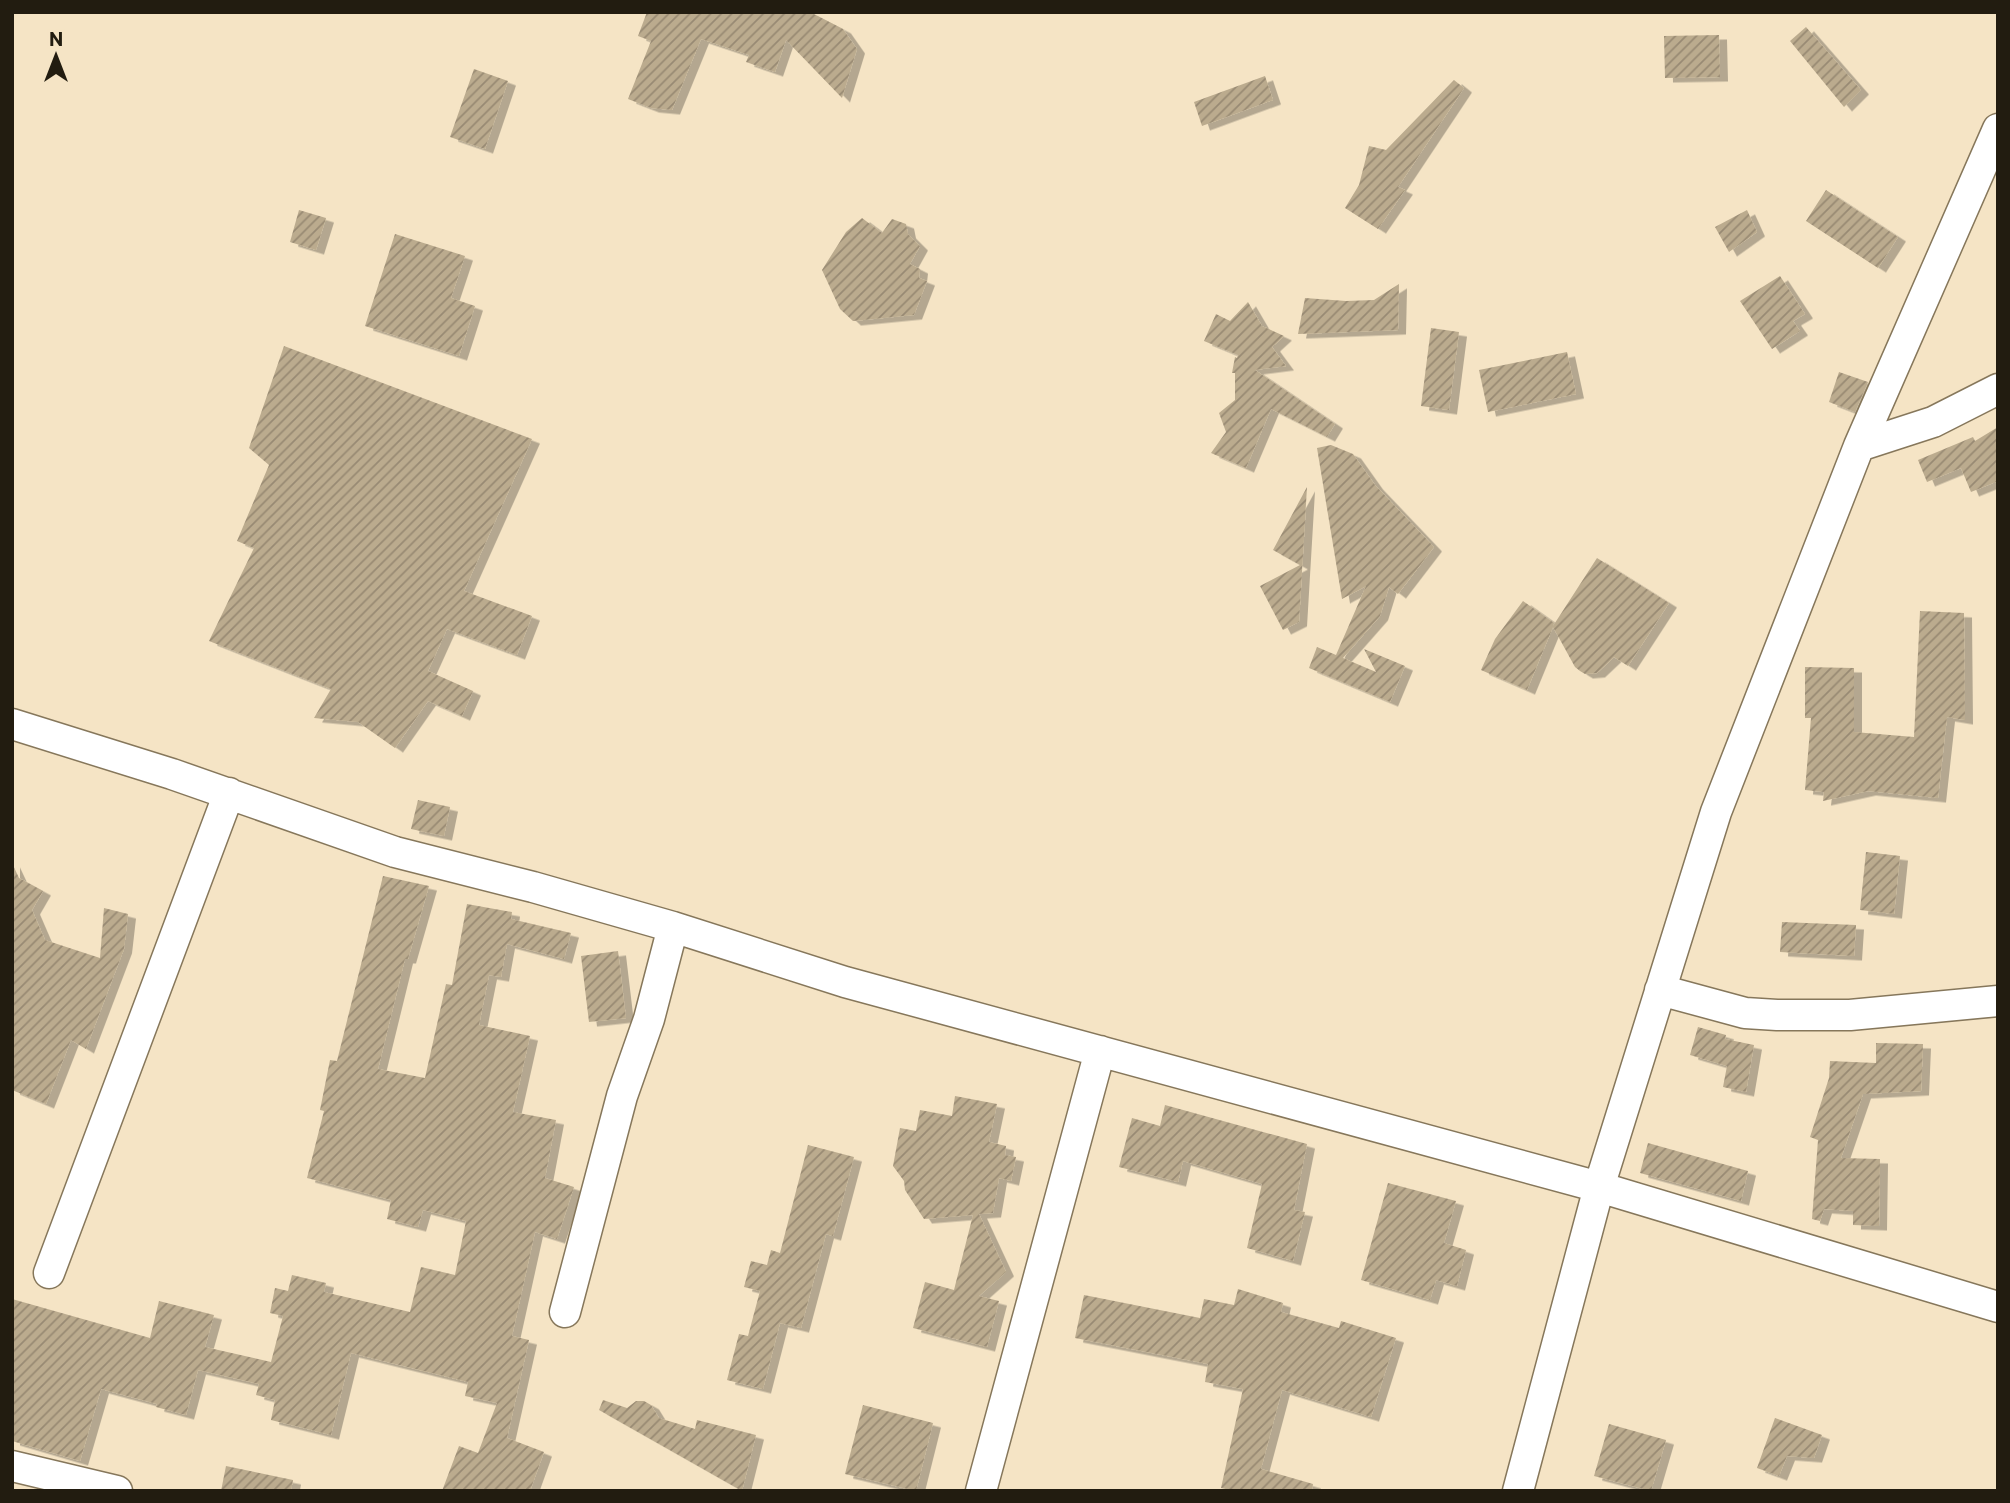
<svg xmlns="http://www.w3.org/2000/svg" width="2010" height="1503" font-family="Commissioner,sans-serif">
<style>
.building{fill:url(#building-hatch);filter:url(#shadow)}
.lines{fill:none;stroke-linecap:round;stroke-linejoin:round}
.minor-casing{stroke:#86775b;stroke-width:33}
.minor{stroke:#fff;stroke-width:30}
</style>
<defs>
<pattern id="building-hatch" width="6" height="6" patternUnits="userSpaceOnUse" patternTransform="scale(1.75)"><rect width="6" height="6" fill="#bbab8e"/><path d="M-1 1l2-2M0 6l6-6M5 7l2-2" fill="none" stroke="#988a73"/></pattern>
<filter id="shadow"><feDropShadow dx="8" dy="4.5" stdDeviation="0" flood-color="#0004"/></filter>
</defs>
<rect width="100%" height="100%" fill="#f5e4c5"/>
<path class="building" d="M 647,12 L 810,12 L 843,29 L 857,49 L 842,98 L 786,40 L 775,72 L 746,62 L 749,55 L 701,39 L 672,110 L 651,108 L 628,99 L 651,41 L 638,36 Z
M 1806,27 L 1861,90 L 1844,107 L 1790,41 Z
M 1719,35 L 1720,77 L 1665,78 L 1664,36 Z
M 474,69 L 508,81 L 485,149 L 450,137 Z
M 1265,76 L 1273,100 L 1202,126 L 1194,102 Z
M 1454,80 L 1464,88 L 1398,187 L 1405,190 L 1378,229 L 1345,208 L 1359,185 L 1369,146 L 1386,150 Z
M 1826,190 L 1898,237 L 1878,268 L 1806,221 Z
M 299,210 L 326,218 L 316,250 L 290,242 Z
M 1747,210 L 1757,232 L 1729,252 L 1715,227 Z
M 862,218 L 882,233 L 892,219 L 906,224 L 908,234 L 920,246 L 910,264 L 920,269 L 919,278 L 927,281 L 914,315 L 853,321 L 840,309 L 822,270 L 846,232 Z
M 395,234 L 465,256 L 451,298 L 475,306 L 459,356 L 365,326 Z
M 1780,276 L 1805,314 L 1793,321 L 1800,331 L 1772,349 L 1740,301 Z
M 1399,284 L 1398,330 L 1298,334 L 1305,298 L 1346,301 L 1374,300 Z
M 1248,302 L 1262,326 L 1284,336 L 1272,347 L 1286,366 L 1255,370 L 1335,424 L 1327,437 L 1271,409 L 1246,468 L 1211,453 L 1226,432 L 1219,413 L 1235,400 L 1235,373 L 1232,373 L 1235,357 L 1237,358 L 1238,355 L 1204,341 L 1216,314 L 1230,321 Z
M 1431,328 L 1459,332 L 1449,410 L 1421,406 Z
M 284,346 L 532,439 L 464,591 L 532,616 L 517,655 L 447,629 L 428,671 L 473,691 L 462,716 L 428,701 L 395,748 L 358,722 L 314,718 L 331,689 L 209,641 L 254,548 L 237,541 L 269,465 L 249,448 Z
M 1567,352 L 1576,394 L 1488,412 L 1479,370 Z
M 1839,372 L 1868,382 L 1855,412 L 1829,402 Z
M 1998,427 L 1998,481 L 1971,492 L 1961,468 L 1927,482 L 1918,460 L 1973,437 L 1975,441 Z
M 1331,445 L 1353,454 L 1375,485 L 1434,547 L 1398,594 L 1389,587 L 1380,616 L 1343,658 L 1376,672 L 1364,649 L 1405,666 L 1390,702 L 1309,668 L 1317,647 L 1336,655 L 1366,586 L 1342,599 L 1317,448 Z
M 1307,487 L 1299,622 L 1283,630 L 1260,586 L 1300,565 L 1273,550 Z
M 1597,558 L 1669,603 L 1628,666 L 1614,657 L 1597,673 L 1585,674 L 1580,671 L 1575,667 L 1553,627 L 1527,690 L 1481,670 L 1495,639 L 1523,601 L 1554,623 L 1553,626 Z
M 1920,611 L 1964,613 L 1965,720 L 1947,717 L 1938,798 L 1868,791 L 1823,801 L 1824,792 L 1805,790 L 1811,718 L 1805,718 L 1805,667 L 1854,668 L 1854,732 L 1914,737 Z
M 418,800 L 450,807 L 444,836 L 411,829 Z
M 1866,852 L 1900,856 L 1894,914 L 1860,910 Z
M 12,863 L 19,878 L 43,891 L 32,910 L 45,940 L 100,958 L 104,908 L 128,914 L 124,949 L 86,1049 L 71,1040 L 46,1104 L 12,1090 Z
M 383,876 L 429,886 L 408,959 L 405,959 L 378,1069 L 425,1078 L 446,984 L 452,985 L 467,904 L 512,912 L 511,919 L 571,933 L 564,959 L 507,944 L 501,977 L 489,975 L 479,1025 L 530,1036 L 513,1112 L 556,1120 L 545,1178 L 574,1187 L 557,1239 L 535,1232 L 512,1336 L 529,1340 L 507,1438 L 544,1452 L 530,1491 L 442,1491 L 459,1446 L 478,1453 L 497,1403 L 465,1396 L 468,1382 L 351,1353 L 331,1435 L 271,1420 L 275,1400 L 256,1395 L 259,1384 L 198,1370 L 186,1415 L 156,1407 L 157,1404 L 101,1389 L 80,1461 L 12,1441 L 12,1299 L 150,1338 L 159,1301 L 214,1315 L 205,1347 L 271,1362 L 283,1316 L 270,1313 L 275,1288 L 288,1291 L 292,1275 L 326,1283 L 324,1292 L 410,1312 L 421,1267 L 455,1275 L 466,1221 L 423,1210 L 418,1227 L 387,1219 L 391,1200 L 307,1178 L 324,1111 L 320,1110 L 330,1060 L 337,1061 Z
M 1782,922 L 1856,925 L 1854,956 L 1780,952 Z
M 618,951 L 626,1018 L 589,1022 L 581,956 Z
M 1698,1027 L 1726,1035 L 1725,1039 L 1754,1045 L 1746,1092 L 1723,1087 L 1727,1066 L 1690,1055 Z
M 1876,1043 L 1923,1044 L 1921,1091 L 1863,1094 L 1841,1158 L 1880,1159 L 1879,1226 L 1853,1225 L 1853,1211 L 1824,1209 L 1820,1221 L 1812,1219 L 1818,1140 L 1810,1137 L 1829,1078 L 1830,1061 L 1876,1063 Z
M 955,1096 L 997,1104 L 989,1142 L 1006,1146 L 1005,1155 L 1016,1157 L 1011,1181 L 999,1178 L 993,1213 L 979,1214 L 1006,1272 L 979,1296 L 999,1301 L 987,1347 L 913,1328 L 925,1282 L 954,1290 L 973,1215 L 924,1219 L 905,1190 L 904,1181 L 893,1166 L 900,1128 L 916,1131 L 920,1110 L 952,1116 Z
M 1165,1105 L 1307,1144 L 1294,1210 L 1305,1212 L 1293,1261 L 1247,1248 L 1262,1184 L 1183,1161 L 1178,1182 L 1119,1167 L 1132,1118 L 1160,1126 Z
M 1648,1143 L 1748,1171 L 1741,1201 L 1640,1173 Z
M 808,1145 L 854,1157 L 833,1236 L 826,1234 L 801,1328 L 780,1323 L 763,1389 L 727,1380 L 739,1334 L 748,1336 L 760,1291 L 744,1287 L 751,1261 L 767,1265 L 771,1250 L 780,1253 Z
M 1388,1183 L 1456,1201 L 1444,1243 L 1466,1250 L 1457,1286 L 1436,1280 L 1430,1300 L 1361,1280 Z
M 1238,1289 L 1283,1303 L 1281,1312 L 1339,1328 L 1341,1321 L 1396,1338 L 1371,1417 L 1282,1390 L 1261,1469 L 1313,1484 L 1312,1491 L 1235,1491 L 1221,1488 L 1243,1389 L 1205,1382 L 1208,1364 L 1075,1338 L 1084,1295 L 1200,1318 L 1204,1299 L 1234,1305 Z
M 603,1400 L 627,1408 L 636,1401 L 644,1401 L 651,1405 L 659,1418 L 695,1429 L 697,1420 L 756,1435 L 742,1491 L 599,1410 Z
M 863,1405 L 933,1423 L 916,1491 L 845,1474 Z
M 1775,1418 L 1822,1435 L 1814,1458 L 1787,1456 L 1779,1476 L 1757,1468 Z
M 1609,1424 L 1666,1440 L 1651,1491 L 1594,1476 Z
M 226,1466 L 293,1480 L 291,1491 L 221,1491 Z"/>
<g class="lines">
<defs>
<path id="minor" d="M 1859,446 L 1933,422 L 1998,389
M 12,724 L 172,774 L 395,852 L 533,887 L 673,927 L 845,982 L 1599,1187 L 1998,1307
M 1660,990 L 1745,1013 L 1777,1015 L 1850,1015 L 1998,1001
M 49,1273 L 229,793
M 565,1312 L 622,1096 L 649,1019 L 673,927
M 12,1466 L 117,1491
M 981,1491 L 1100,1051
M 1518,1491 L 1599,1187 L 1716,812 L 1859,446 L 1998,129"/>
</defs>
<use href="#minor" class="minor-casing"/>
<use href="#minor" class="minor"/>
</g>
<rect width="2010" height="1503" fill="none" stroke="#221c10" stroke-width="28"/>
<g transform="translate(56 56)" stroke="#f5e4c5" stroke-width="5" paint-order="stroke">
<path d="M0-5L12 26L0 18L-12 26Z" fill="#221c10"/>
<text y="-10" font-size="19" font-weight="bold" text-anchor="middle" fill="#221c10">N</text>
</g>
</svg>
